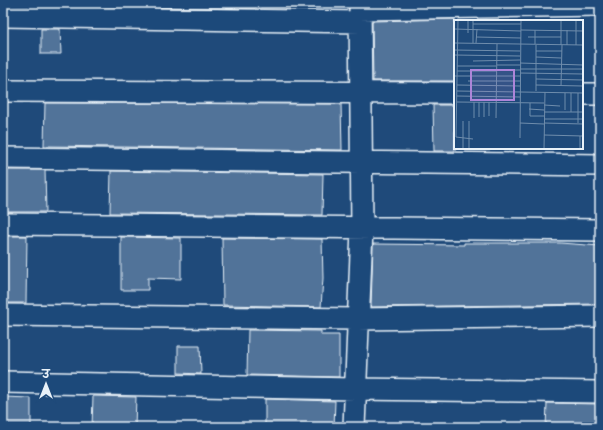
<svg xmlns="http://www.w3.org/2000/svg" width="603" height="430" font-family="Delius,'Playpen Sans Deva',sans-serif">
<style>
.building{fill:#517399;stroke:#e8f1f8}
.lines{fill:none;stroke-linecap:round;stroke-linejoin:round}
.minor-casing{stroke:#e8f1f8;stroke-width:24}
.minor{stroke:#1f4a7a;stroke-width:21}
.inset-road{fill:none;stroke:#6f8dac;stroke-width:1}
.view{fill:#ac85d9;fill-opacity:0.15;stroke:#ac85d9;stroke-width:2}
.inset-edge{fill:none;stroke:#e8f1f8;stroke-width:2}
</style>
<rect width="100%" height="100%" fill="#1f4a7a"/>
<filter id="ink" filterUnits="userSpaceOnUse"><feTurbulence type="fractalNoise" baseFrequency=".025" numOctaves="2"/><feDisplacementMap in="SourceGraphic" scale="8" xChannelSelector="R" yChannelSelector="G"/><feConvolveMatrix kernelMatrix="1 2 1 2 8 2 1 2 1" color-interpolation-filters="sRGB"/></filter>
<g filter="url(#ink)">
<path class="building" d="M 455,19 L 455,81 L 373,81 L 372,21 Z
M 41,29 L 60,29 L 61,54 L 41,54 Z
M 45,103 L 341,104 L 342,150 L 44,146 Z
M 433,105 L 455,105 L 455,151 L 434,151 Z
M 3,170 L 45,170 L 46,212 L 3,212 Z
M 111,171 L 323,174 L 322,215 L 110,213 Z
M 3,236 L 27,236 L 26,303 L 3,303 Z
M 121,237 L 181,238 L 181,279 L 148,278 L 148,290 L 121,290 Z
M 222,238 L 322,239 L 323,278 L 321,307 L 223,305 Z
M 464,243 L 560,243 L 600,246 L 600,304 L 371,307 L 373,244 L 464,245 Z
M 248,330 L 321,331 L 321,335 L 339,335 L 339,377 L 247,375 Z
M 178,346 L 200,346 L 201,374 L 178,373 Z
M 93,396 L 136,397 L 135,427 L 92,427 Z
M 3,397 L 31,398 L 31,427 L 3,427 Z
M 265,399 L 335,401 L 334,427 L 265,427 Z
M 547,403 L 600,404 L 600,427 L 546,427 Z"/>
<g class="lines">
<defs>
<path id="minor" d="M 360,9 L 600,5
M 3,16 L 360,22
M 3,91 L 455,93
M 582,94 L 600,94
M 3,158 L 600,165
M 3,224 L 600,230
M 3,315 L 357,319 L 600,316
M 3,382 L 355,389 L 600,392
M 354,427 L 362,229 L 360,3"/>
</defs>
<use href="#minor" class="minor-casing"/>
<use href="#minor" class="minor"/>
</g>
</g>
<g transform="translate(454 20)">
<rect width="129" height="129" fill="#1f4a7a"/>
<path class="inset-road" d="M 4,0 L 2,117 L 19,119M 122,0 L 122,25M 19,4 L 67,4M 0,9 L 67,11M 67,10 L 129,11M 14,13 L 14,0M 22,17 L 67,18M 74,17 L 107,17M 0,23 L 129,25M 19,23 L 19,0M 22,23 L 23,9M 81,24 L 81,10M 107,25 L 107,0M 113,25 L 113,10M 129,25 L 129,0M 0,30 L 66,31M 82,31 L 108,31M 0,35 L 66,36M 82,37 L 107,38M 19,41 L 66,40M 66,43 L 129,45M 43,45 L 66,45M 3,46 L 42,46M 66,49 L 129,49M 42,50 L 66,50M 3,51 L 42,51M 66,53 L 129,54M 0,56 L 66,56M 82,59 L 129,60M 14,61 L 66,61M 3,65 L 66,66M 82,65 L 129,66M 107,66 L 108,25M 3,71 L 129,73M 82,71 L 82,25M 3,76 L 66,77M 3,82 L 90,83M 76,83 L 76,96 L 90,96M 90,85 L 106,86M 75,89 L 90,90M 111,90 L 111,73M 90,92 L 129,92M 117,92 L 117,73M 35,96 L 35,82M 25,97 L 25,82M 30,97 L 30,82M 20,98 L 20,82M 42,98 L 43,24M 90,99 L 129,99M 66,103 L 90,104M 90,103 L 129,104M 124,103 L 124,73M 90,115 L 129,116M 66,118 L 67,0M 9,128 L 9,101M 15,129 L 15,101M 90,129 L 91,72M 126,129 L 126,116"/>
<path class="view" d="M 17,50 L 60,50 L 60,80 L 17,80 Z"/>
<rect width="129" height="129" class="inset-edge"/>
</g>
<rect width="603" height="430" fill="none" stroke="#1f4a7a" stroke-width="16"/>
<rect x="8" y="8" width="587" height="414" fill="none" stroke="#e8f1f8" stroke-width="1.5" filter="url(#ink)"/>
<g transform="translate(46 384)" stroke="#1f4a7a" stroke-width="3" paint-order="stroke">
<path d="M0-3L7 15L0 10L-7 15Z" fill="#e8f1f8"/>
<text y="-6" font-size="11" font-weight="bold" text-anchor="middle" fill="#e8f1f8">उ</text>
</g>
</svg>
